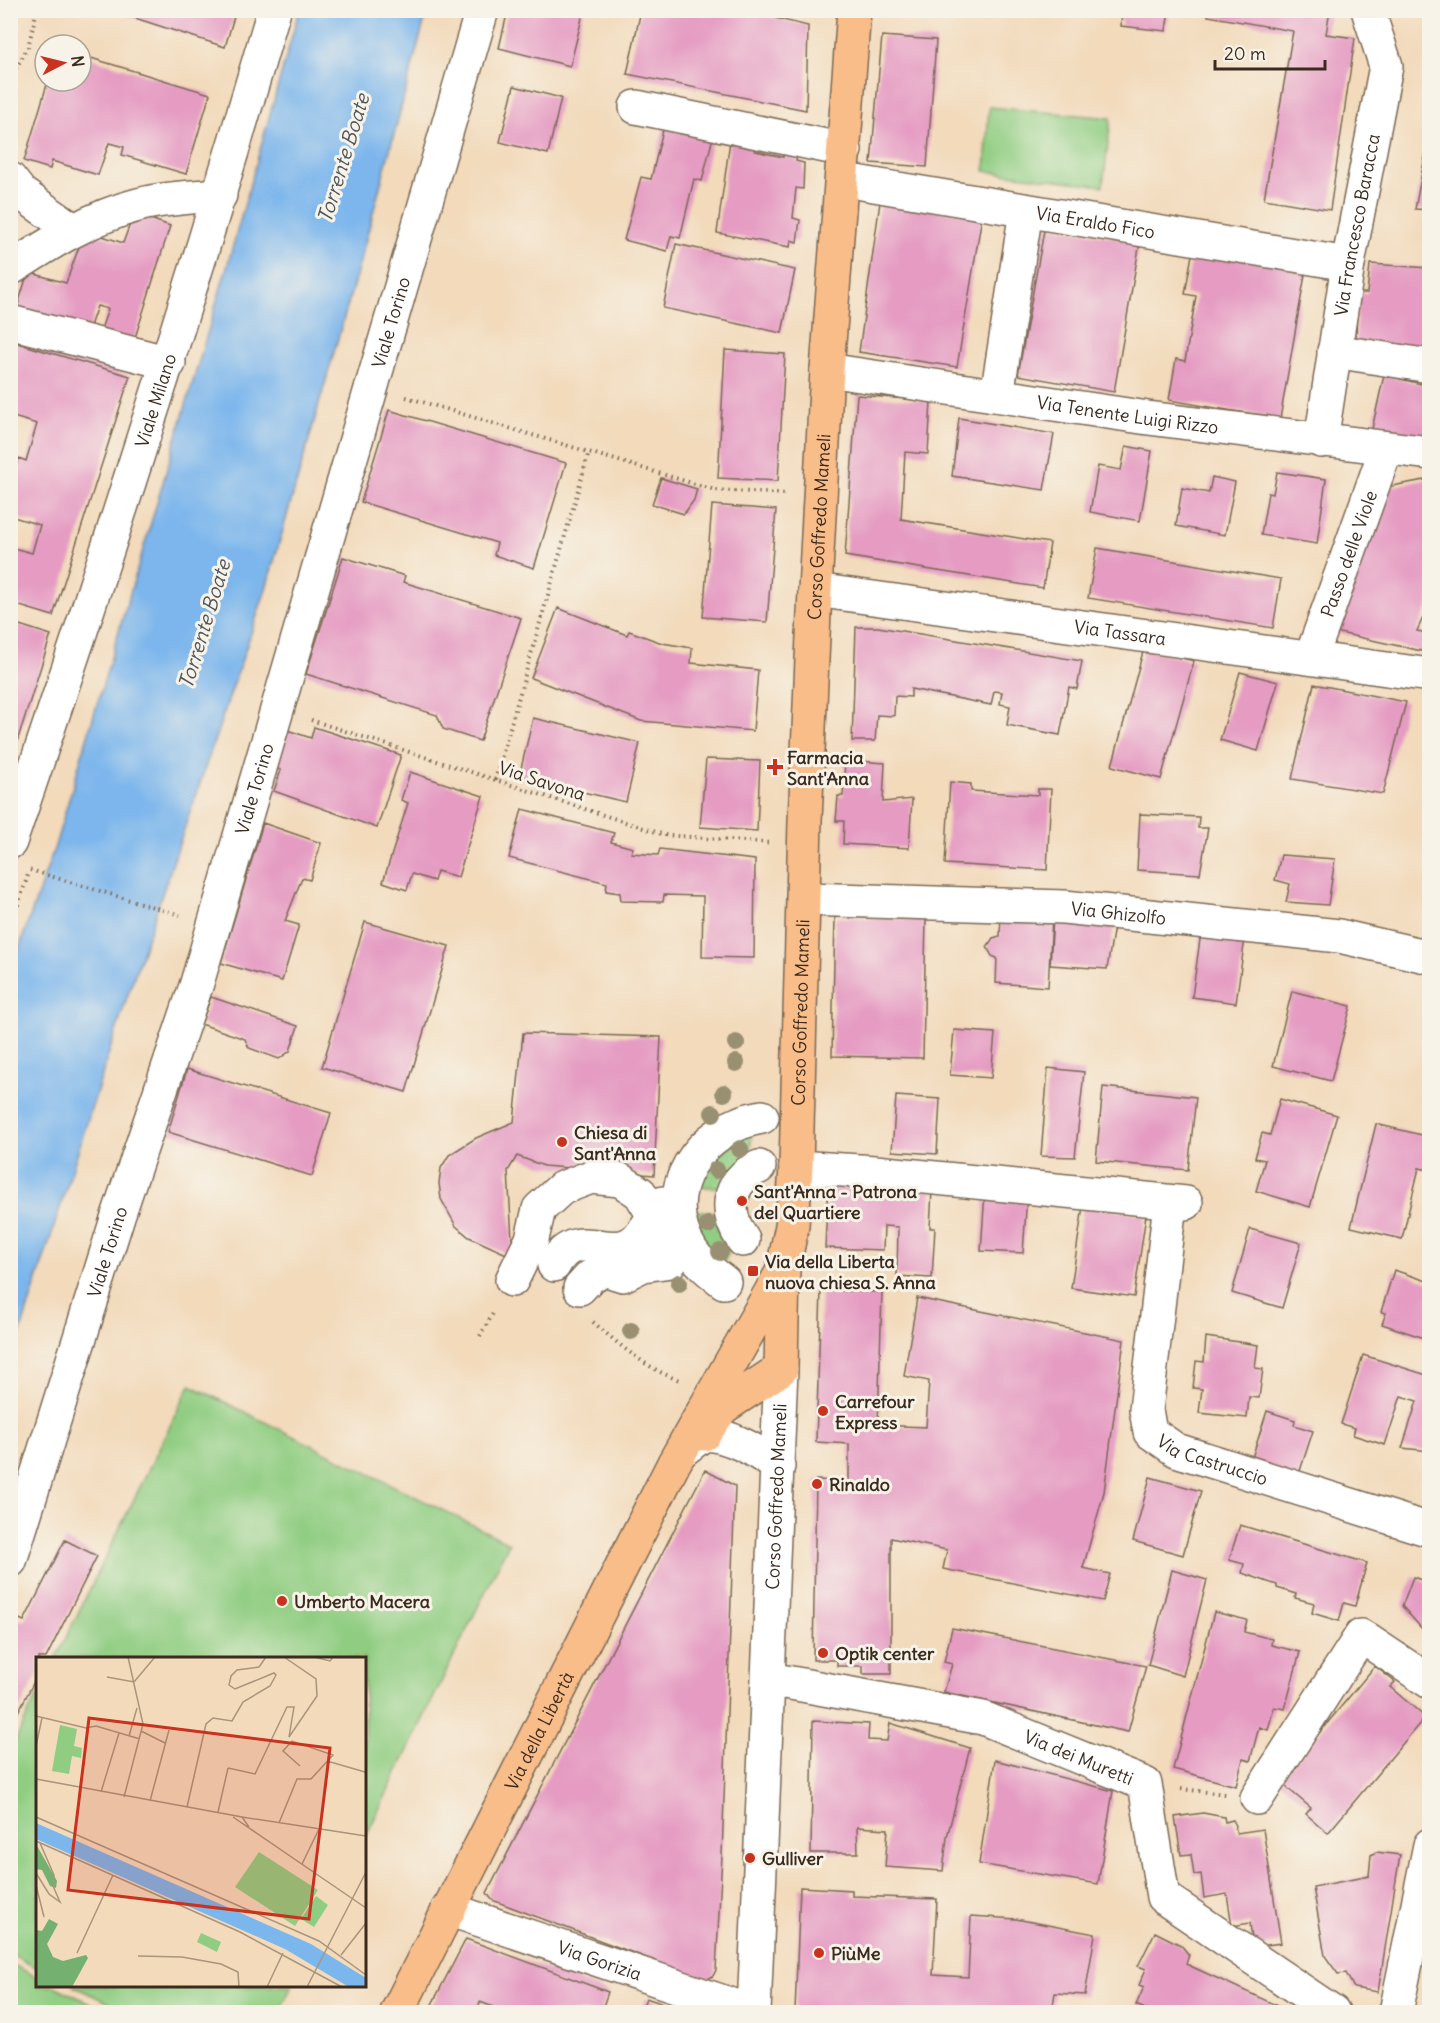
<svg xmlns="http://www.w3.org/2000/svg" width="1440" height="2023" font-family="Delius,sans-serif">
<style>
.green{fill:#90cd82;stroke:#667c50;stroke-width:1.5}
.water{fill:#7bb6ec;stroke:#5b7085;stroke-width:1.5}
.building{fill:#e59bc2}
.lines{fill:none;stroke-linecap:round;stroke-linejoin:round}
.minor-casing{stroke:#7b6855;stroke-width:36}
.major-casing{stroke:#7b6855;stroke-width:36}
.path{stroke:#7b6855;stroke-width:4;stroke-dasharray:1.5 4.5;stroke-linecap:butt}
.minor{stroke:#fff;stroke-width:33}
.major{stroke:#f9bd89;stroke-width:33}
.tree{fill:#999072}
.poi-dot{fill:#c8321e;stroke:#f7f3e8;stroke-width:2}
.labels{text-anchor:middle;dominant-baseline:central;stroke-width:6;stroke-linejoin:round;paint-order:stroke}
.street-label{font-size:18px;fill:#3b2a1e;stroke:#f7f3e8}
.poi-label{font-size:18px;font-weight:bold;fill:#3b2a1e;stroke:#f7f3e8;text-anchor:start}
.water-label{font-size:20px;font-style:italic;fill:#4e545c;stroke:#f7f3e8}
.inset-road{fill:none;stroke:#a9947c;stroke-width:1.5}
.view{fill:#c8321e;fill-opacity:0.15;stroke:#c8321e;stroke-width:3}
.inset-edge{fill:none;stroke:#3b2a1e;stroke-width:3}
</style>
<rect width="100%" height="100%" fill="#f7f3e8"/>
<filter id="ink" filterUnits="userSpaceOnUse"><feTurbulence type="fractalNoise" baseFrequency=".0167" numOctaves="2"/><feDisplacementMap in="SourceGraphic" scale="12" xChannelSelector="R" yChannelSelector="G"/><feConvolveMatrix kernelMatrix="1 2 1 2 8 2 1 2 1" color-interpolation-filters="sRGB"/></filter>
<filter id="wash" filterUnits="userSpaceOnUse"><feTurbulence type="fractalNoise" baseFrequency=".008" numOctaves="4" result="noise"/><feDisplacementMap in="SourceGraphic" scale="24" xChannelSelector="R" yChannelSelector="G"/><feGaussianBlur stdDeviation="1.35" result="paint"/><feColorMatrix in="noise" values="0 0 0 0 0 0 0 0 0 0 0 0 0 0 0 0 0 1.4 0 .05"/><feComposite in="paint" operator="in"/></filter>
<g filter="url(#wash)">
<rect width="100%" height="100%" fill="#f2dabb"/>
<path class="green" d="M 989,107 L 1111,118 L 1103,186 L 985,171 Z
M 752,1131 L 749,1165 L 727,1188 L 692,1186 L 702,1165 Z
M 689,1211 L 723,1212 L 736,1239 L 719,1272 Z
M 190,1385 L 509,1543 L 365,1838 L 364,1658 L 56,1658 Z
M 37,1695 L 38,1968 L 37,1968 L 11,1954 L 11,1750 Z
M 11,1964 L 37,1977 L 38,1986 L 54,1986 L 109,2012 L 11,2012 Z
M 73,1986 L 292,1986 L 279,2012 L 128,2012 Z"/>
<path class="water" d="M 299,11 L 427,11 L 358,269 L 265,592 L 124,1006 L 11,1362 L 11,971 L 55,846 L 227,267 Z"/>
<g id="blocks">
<path class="building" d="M 110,10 L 236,10 L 225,47 Z
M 508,10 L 584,10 L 570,66 L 499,48 Z
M 641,10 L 743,10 L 808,26 L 806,110 L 627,74 Z
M 1122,10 L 1169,10 L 1166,31 L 1121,26 Z
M 1209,10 L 1330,10 L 1326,34 L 1355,38 L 1330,210 L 1264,199 L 1293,31 L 1208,16 Z
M 882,36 L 936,40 L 927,167 L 871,163 Z
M 81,55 L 210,94 L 186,174 L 122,155 L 124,147 L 109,143 L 98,175 L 52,161 L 50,169 L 24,161 L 48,81 L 81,81 Z
M 514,86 L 561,98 L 548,154 L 500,142 Z
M 664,126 L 713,137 L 702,181 L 694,179 L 680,238 L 671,236 L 667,251 L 624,240 L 641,177 L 651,179 Z
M 730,141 L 756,146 L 755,151 L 783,157 L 784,152 L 797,155 L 796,161 L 804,163 L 803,189 L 796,188 L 793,218 L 800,220 L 797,242 L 791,240 L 790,247 L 717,233 Z
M 1428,141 L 1430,141 L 1430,210 L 1415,209 Z
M 880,202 L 982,216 L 957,367 L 859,352 Z
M 134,213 L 170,226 L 134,341 L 100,332 L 108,309 L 97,306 L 89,329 L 17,308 L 28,272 L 66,283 L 85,230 L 123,243 Z
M 1045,225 L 1140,242 L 1114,392 L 1018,375 Z
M 676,244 L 795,270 L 782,333 L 663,308 Z
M 1193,249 L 1306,269 L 1280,419 L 1169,400 L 1176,359 L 1185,361 L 1196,296 L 1185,294 Z
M 1370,264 L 1430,268 L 1430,352 L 1356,347 L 1357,293 L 1367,293 Z
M 10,341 L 130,376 L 53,616 L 10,603 L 10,547 L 32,553 L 40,525 L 10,516 L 10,484 L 19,458 L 26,461 L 37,424 L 10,416 Z
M 725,350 L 785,354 L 778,481 L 718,478 Z
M 1384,375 L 1430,386 L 1430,442 L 1372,429 Z
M 857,395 L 931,401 L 928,454 L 905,452 L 901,519 L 1050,543 L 1043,588 L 845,556 Z
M 389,410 L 566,463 L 534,568 L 494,555 L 497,543 L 361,502 Z
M 959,418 L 1054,434 L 1044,490 L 952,476 Z
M 1126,446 L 1152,451 L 1140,521 L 1090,512 L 1098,466 L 1121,470 Z
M 1277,472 L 1326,479 L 1317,544 L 1261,535 L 1268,493 L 1273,494 Z
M 1212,477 L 1235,482 L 1225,535 L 1176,526 L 1182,488 L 1209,493 Z
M 661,478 L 697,489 L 694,500 L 684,514 L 652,504 Z
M 1430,479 L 1430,602 L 1417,631 L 1427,633 L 1422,651 L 1335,632 L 1376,489 Z
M 712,505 L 776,510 L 767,622 L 703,617 Z
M 1097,548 L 1281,579 L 1273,628 L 1088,598 Z
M 343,557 L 405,576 L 403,582 L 521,618 L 480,741 L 443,729 L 437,715 L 306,674 Z
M 558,608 L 627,635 L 629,631 L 662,643 L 692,648 L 691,663 L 758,670 L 753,731 L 641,721 L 531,678 Z
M 10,622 L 51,635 L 14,751 L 10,750 Z
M 856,627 L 878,627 L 1082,661 L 1077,689 L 1069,687 L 1060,735 L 1007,725 L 1010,706 L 1000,704 L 1002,692 L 994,691 L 991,705 L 911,689 L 911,697 L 895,696 L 894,716 L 877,715 L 875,741 L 852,741 Z
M 1144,648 L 1194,661 L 1161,779 L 1112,766 Z
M 1240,672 L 1278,682 L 1258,751 L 1220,740 Z
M 1314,684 L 1406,702 L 1383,794 L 1292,779 Z
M 533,718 L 640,743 L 626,802 L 519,777 Z
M 314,727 L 401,755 L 377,828 L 274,791 L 281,770 L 274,768 L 287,730 L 311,738 Z
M 706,759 L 760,761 L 757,831 L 700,827 Z
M 845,760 L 885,763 L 883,802 L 912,799 L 909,848 L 843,844 L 844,821 L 836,821 L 838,796 L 843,796 Z
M 410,772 L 483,796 L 458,877 L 437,871 L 434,881 L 412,874 L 407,890 L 383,882 L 408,803 L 401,800 Z
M 950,782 L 971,784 L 971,791 L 1038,795 L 1038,789 L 1051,789 L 1047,870 L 945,864 Z
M 522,809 L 614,833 L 611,842 L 633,848 L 631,853 L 658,855 L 660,849 L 755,860 L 754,958 L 702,957 L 703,896 L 664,895 L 663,902 L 621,901 L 620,893 L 606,891 L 607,883 L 509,858 Z
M 1140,814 L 1199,817 L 1198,828 L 1208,828 L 1200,874 L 1137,870 Z
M 263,823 L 321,843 L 310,880 L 302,878 L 285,921 L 299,925 L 282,981 L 221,963 Z
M 1281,855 L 1335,859 L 1328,905 L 1286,902 L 1290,884 L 1275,880 Z
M 1001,915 L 1052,919 L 1048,987 L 996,983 L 997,958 L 992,956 L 987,947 L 993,938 L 1000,936 Z
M 835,917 L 926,919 L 923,1058 L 832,1056 Z
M 1053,918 L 1115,920 L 1107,969 L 1050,965 Z
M 365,922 L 449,946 L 406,1092 L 322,1067 Z
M 1201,932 L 1245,938 L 1236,1003 L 1192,997 Z
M 1292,991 L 1351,1006 L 1331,1081 L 1273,1066 Z
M 211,997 L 298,1026 L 290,1051 L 279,1059 L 249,1048 L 245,1039 L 201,1024 Z
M 954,1030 L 995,1033 L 991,1078 L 950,1075 Z
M 523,1033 L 661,1037 L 654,1175 L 544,1166 L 517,1156 L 508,1171 L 513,1257 L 469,1237 L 456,1226 L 441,1199 L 439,1183 L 441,1168 L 449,1155 L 476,1138 L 514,1122 Z
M 1048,1068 L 1084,1072 L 1075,1157 L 1041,1156 Z
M 187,1069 L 331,1113 L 312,1176 L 168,1132 Z
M 1103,1087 L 1196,1097 L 1188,1170 L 1096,1161 Z
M 896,1096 L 940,1099 L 937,1154 L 892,1151 Z
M 1280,1099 L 1337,1115 L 1310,1207 L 1256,1191 L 1265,1160 L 1255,1158 L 1262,1133 L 1270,1135 Z
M 1376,1124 L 1430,1137 L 1429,1170 L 1419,1168 L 1402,1239 L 1351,1227 Z
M 828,1183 L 932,1190 L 930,1228 L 935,1228 L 932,1278 L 897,1276 L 898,1227 L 884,1226 L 883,1250 L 825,1248 Z
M 985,1192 L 1027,1195 L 1023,1253 L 981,1251 Z
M 1083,1206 L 1146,1215 L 1134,1297 L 1071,1288 Z
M 1250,1229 L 1301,1243 L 1282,1308 L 1232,1293 Z
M 1394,1270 L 1430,1282 L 1430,1340 L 1382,1324 L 1386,1313 L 1381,1312 Z
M 821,1290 L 882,1292 L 878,1425 L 926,1427 L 929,1381 L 904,1376 L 917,1298 L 1124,1340 L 1104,1492 L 1083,1568 L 1110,1574 L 1103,1601 L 943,1569 L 947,1550 L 891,1538 L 891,1674 L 863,1674 L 863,1666 L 837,1666 L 837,1660 L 813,1660 L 816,1480 L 849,1481 L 849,1444 L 816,1442 Z
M 1206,1337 L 1258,1345 L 1255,1368 L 1263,1369 L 1259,1398 L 1249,1397 L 1247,1418 L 1199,1413 L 1202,1389 L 1193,1388 L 1196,1361 L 1204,1362 Z
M 1363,1355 L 1430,1376 L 1430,1451 L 1402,1448 L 1417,1401 L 1401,1396 L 1385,1445 L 1353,1435 L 1355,1428 L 1341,1424 Z
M 1267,1411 L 1295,1420 L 1294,1425 L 1313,1431 L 1296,1483 L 1249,1467 Z
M 705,1470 L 735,1486 L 722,1855 L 716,1970 L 713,1976 L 706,1980 L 492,1900 L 487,1893 Z
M 1150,1477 L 1201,1491 L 1183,1555 L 1133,1541 Z
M 1240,1525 L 1367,1563 L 1355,1606 L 1344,1603 L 1339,1621 L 1312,1613 L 1314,1603 L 1295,1598 L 1296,1594 L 1277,1588 L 1277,1585 L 1242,1573 L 1244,1564 L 1229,1560 Z
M 65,1540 L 97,1556 L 46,1658 L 38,1658 L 38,1674 L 18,1712 L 10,1707 L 10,1615 L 24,1621 Z
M 1172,1570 L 1207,1580 L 1183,1676 L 1148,1665 Z
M 1413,1577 L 1430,1583 L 1430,1638 L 1402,1606 Z
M 1214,1612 L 1247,1620 L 1244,1632 L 1272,1639 L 1271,1645 L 1300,1652 L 1285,1709 L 1274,1707 L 1268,1730 L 1259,1727 L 1250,1761 L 1243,1759 L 1236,1786 L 1173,1769 Z
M 952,1628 L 1146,1666 L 1128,1732 L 944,1692 L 952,1664 L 944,1662 Z
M 1375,1666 L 1395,1682 L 1390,1687 L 1425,1717 L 1328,1833 L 1306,1814 L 1311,1808 L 1279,1781 Z
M 813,1721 L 869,1724 L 868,1740 L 887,1741 L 890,1723 L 970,1748 L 947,1837 L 943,1871 L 885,1867 L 888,1829 L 857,1827 L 858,1853 L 811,1853 Z
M 995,1760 L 1113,1791 L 1098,1884 L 979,1864 Z
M 1203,1813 L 1224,1817 L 1225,1822 L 1233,1820 L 1237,1833 L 1263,1829 L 1281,1943 L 1253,1947 L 1250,1923 L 1232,1926 L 1227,1894 L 1204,1898 L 1201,1874 L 1194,1875 L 1191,1854 L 1181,1855 L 1175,1817 Z
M 1376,1852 L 1400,1855 L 1378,1992 L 1354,1988 L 1346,1973 L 1338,1974 L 1325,1956 L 1313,1887 L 1369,1876 L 1371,1855 Z
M 800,1887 L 852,1890 L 852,1896 L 937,1899 L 933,1975 L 968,1977 L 971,1916 L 1016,1919 L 1095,1934 L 1085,1995 L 1055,1993 L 1052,2012 L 795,2012 Z
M 1155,1932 L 1181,1945 L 1189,1955 L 1186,1964 L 1291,2012 L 1152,2012 L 1136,2005 L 1144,1987 L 1139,1985 L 1146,1969 L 1138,1966 Z
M 466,1939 L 608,1992 L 601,2012 L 507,2012 L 480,2002 L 476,2012 L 428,2012 Z
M 646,1998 L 687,2012 L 641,2012 Z"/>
</g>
</g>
<g filter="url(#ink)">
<use href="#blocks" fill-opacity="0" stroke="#7b6855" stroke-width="1.5"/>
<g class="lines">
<defs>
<g id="minor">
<path d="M 636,107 L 845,150"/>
<path d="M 10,179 L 21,193 L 73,230"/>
<path id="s1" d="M 844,180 L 1348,264"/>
<path d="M 10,269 C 50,243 91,217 138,205 C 164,198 193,197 220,195"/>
<path d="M 10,322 L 169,363"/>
<path d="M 1334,351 L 1430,366"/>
<path id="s2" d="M 827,370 L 1148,418 L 1430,453"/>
<path d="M 997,395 L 1026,211"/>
<path id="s3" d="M 1321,441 L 1348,264 L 1386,66 L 1368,10"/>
<path id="s4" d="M 815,590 L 1423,674"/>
<path id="s5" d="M 1311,658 L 1386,449"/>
<path id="s6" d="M 10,842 C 104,567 192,290 274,10"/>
<path id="s7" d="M 804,899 L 1064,907 L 1339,936 L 1430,957"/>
<path d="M 796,1167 L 875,1172 L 1186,1203"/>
<path id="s8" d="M 1170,1203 L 1146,1410 L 1150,1432 L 1176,1450 L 1430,1530"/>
<path d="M 743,1240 C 724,1213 726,1181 759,1167"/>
<path d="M 554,1265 C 575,1226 606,1258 630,1244 C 644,1236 653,1216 663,1203"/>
<path d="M 512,1280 L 532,1239 L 539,1209 L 562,1188 L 591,1177 L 620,1180 L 640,1193 L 654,1216 L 661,1247 L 671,1261 L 643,1265 L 623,1275 L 604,1269 L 590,1277 L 580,1288"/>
<path d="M 724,1282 C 712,1273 699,1263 691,1250 C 655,1191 700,1127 762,1117"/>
<path d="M 683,1450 L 704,1434 C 731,1435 756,1451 778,1466"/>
<path id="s9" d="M 10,1561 L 118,1216 L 197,983 L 482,10"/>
<path id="s10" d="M 769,1679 L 983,1718 L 1145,1784 L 1163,1897 L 1333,2012"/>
<path d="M 1257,1798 L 1361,1636 L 1430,1682"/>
<path id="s11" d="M 448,1909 L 753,2012"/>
<path id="s12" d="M 754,2012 L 781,1369"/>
<path d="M 1396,2012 L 1430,1845"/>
</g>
<g id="major">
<path id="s13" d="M 704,1434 L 722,1408 L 781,1369 L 783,1269 L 792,1226 L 796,1167 L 805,821 L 815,590 L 827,370 L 854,10"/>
<path id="s14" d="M 397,2012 L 674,1463 L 781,1274"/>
</g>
</defs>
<use href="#minor" class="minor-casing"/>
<use href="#major" class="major-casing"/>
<path class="path" d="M 10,79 L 28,47 L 37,10
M 406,397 L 715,490 L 787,494
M 311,720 L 665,835 L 771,843
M 495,780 L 589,452
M 30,870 L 180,915
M 10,913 L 14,917 L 29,872
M 593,1322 C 620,1345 645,1368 679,1380
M 480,1336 L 495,1310
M 1181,1789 L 1225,1794"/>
<use href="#minor" class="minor"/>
<use href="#major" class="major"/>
</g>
<g class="tree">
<circle cx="736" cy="1043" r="9"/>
<circle cx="736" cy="1063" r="9"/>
<circle cx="724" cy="1093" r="9"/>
<circle cx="713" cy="1113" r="9"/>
<circle cx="740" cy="1149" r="9"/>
<circle cx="716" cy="1170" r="9"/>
<circle cx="708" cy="1225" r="9"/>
<circle cx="720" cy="1252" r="9"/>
<circle cx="679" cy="1283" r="9"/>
<circle cx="631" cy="1331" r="9"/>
</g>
</g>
<g class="poi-dot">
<path d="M772 758h6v6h6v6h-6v6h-6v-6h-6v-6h6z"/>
<circle cx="562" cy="1142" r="6"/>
<circle cx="742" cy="1201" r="6"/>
<rect x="747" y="1265" width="12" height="12" rx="3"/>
<circle cx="823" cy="1411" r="6"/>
<circle cx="817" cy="1484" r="6"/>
<circle cx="282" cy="1601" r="6"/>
<circle cx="823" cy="1653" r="6"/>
<circle cx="750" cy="1858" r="6"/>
<circle cx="819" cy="1953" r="6"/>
</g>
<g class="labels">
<g class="street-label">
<text stroke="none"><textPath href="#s1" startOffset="255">Via Eraldo Fico</textPath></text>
<text stroke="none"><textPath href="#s3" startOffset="219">Via Francesco Baracca</textPath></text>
<text stroke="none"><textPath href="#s9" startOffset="1296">Viale Torino</textPath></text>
<text stroke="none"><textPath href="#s6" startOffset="465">Viale Milano</textPath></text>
<text stroke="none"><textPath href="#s2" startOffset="304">Via Tenente Luigi Rizzo</textPath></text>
<text stroke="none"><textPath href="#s13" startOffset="946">Corso Goffredo Mameli</textPath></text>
<text stroke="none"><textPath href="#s5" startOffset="111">Passo delle Viole</textPath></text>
<text stroke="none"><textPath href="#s4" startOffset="308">Via Tassara</textPath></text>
<text transform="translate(542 781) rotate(18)">Via Savona</text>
<text stroke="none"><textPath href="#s9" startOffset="810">Viale Torino</textPath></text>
<text stroke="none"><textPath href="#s7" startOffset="315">Via Ghizolfo</textPath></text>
<text stroke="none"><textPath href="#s13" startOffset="460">Corso Goffredo Mameli</textPath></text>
<text stroke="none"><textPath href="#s9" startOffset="324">Viale Torino</textPath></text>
<text stroke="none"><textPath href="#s8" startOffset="300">Via Castruccio</textPath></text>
<text stroke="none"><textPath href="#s12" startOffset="516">Corso Goffredo Mameli</textPath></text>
<text stroke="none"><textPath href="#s14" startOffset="315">Via della Libertà</textPath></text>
<text stroke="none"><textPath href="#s10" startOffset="321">Via dei Muretti</textPath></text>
<text stroke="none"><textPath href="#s11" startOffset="160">Via Gorizia</textPath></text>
</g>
<g class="poi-label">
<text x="787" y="757">Farmacia<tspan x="787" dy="21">Sant'Anna</tspan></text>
<text x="574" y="1132">Chiesa di<tspan x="574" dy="21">Sant'Anna</tspan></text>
<text x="754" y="1191">Sant'Anna - Patrona<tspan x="754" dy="21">del Quartiere</tspan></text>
<text x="765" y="1261">Via della Liberta<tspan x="765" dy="21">nuova chiesa S. Anna</tspan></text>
<text x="835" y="1401">Carrefour<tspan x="835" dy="21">Express</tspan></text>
<text x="829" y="1484">Rinaldo</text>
<text x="294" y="1601">Umberto Macera</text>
<text x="835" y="1653">Optik center</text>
<text x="762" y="1858">Gulliver</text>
<text x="831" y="1953">PiùMe</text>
</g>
<g class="water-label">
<text transform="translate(343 158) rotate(-73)">Torrente Boate</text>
<text transform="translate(204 624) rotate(-73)">Torrente Boate</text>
</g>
</g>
<g transform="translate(36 1657)">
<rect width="330" height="330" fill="#f2dabb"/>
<path d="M 24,68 L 41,72 L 38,89 L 46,91 L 45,101 L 36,99 L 33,117 L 16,114 ZM 223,195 L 282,233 L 259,269 L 199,230 ZM 280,239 L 292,248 L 278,270 L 265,262 ZM 165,276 L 185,285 L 181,295 L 161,285 Z" fill="#90cd82"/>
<path d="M 0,187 L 21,224 L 20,231 L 14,229 L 6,213 L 0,212 ZM 13,262 L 22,267 L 11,287 L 17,300 L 27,304 L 50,298 L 52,301 L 36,330 L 0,330 L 0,273 L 6,274 Z" fill="#74b070"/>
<path d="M 0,166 L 275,287 L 330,321 L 330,330 L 313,330 L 249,292 L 0,182 Z" fill="#7bb6ec"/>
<path class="inset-road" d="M 278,0 L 294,4 L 297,0M 71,20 L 98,25 L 119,0M 0,59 L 50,71 L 60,69 L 104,82M 105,74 L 129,86M 93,79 L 101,51M 0,89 L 6,61M 291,104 L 329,115M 192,111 L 219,117 L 251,50 L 258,50 L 253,80 L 281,39 L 280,22 L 248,0M 0,122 L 206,160 L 213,170M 65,135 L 83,76M 88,140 L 107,67 L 92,0M 114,144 L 133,73M 151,150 L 170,67 L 177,61 L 196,64 L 207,45 L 234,29 L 240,18 L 238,16 L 199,32 L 193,28 L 195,19 L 201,13 L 223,10 L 230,0M 182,155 L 192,111M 0,160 L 283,284 L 330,318M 197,160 L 330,251M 206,160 L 330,179M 243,166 L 261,122 L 275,122 L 297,98 L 256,84 L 247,94 L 264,109M 0,184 L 204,275 L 306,330M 266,207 L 283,172M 0,216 L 13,237 L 24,245 L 17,229 L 18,218 L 4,186M 0,228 L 8,260M 41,296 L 77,218M 305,298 L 330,266M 102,299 L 146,300 L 185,307 L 202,315 L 203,330M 231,330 L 247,296M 271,330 L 330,215"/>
<path class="view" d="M 53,61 L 294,91 L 273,262 L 32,233 Z"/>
<rect width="330" height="330" class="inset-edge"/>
</g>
<rect width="1440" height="2023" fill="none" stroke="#f7f3e8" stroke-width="36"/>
<g transform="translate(63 63) rotate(83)"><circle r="28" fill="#f7f3e8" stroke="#aca397" stroke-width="1.5"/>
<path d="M0-4.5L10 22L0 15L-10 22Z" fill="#c8321e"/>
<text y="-9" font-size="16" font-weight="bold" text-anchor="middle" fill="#3b2a1e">N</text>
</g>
<path d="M1215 60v9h110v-9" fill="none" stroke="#3b2a1e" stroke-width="3"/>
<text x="1224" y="60" font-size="18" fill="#3b2a1e" stroke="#f7f3e8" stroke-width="4.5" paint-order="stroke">20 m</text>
</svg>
